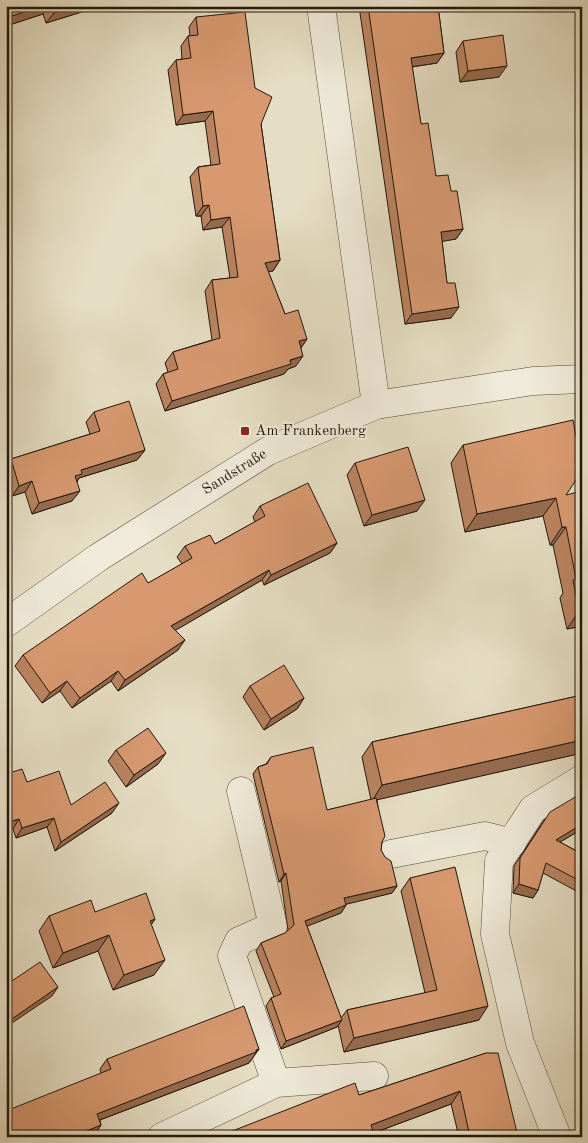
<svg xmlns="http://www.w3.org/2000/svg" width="588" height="1143" font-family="'Old Standard TT',serif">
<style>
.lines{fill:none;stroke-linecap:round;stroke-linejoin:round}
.minor-casing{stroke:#54493a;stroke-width:29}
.minor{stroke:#efead9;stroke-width:28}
.wall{fill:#ba8461;stroke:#23170c}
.shaded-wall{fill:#976b4f;stroke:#23170c}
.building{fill:#d89971;stroke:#23170c}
.poi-dot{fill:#8f2418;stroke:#efead9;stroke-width:2}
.labels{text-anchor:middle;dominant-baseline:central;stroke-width:4;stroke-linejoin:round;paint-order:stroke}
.poi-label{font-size:15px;fill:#23170c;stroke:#efead9;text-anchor:start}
.street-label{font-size:15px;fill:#23170c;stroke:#efead9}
</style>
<rect width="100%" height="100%" fill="#e6dec4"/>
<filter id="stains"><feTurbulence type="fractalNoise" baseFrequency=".004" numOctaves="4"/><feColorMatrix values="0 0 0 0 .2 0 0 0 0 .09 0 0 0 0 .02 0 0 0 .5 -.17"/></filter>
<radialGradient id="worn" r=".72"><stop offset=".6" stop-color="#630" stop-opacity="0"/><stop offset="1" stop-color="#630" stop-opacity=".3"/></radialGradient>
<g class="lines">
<defs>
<g id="minor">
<path d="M 321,6 L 376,405"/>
<path id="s1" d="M 6,623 L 99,557 L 268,451 L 376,405 L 533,381 L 582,379"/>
<path d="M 241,791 L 273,926 L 239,941 L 232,956 L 276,1083"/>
<path d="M 391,854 L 485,836 L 512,843"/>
<path d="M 162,1137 L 276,1083 L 374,1076"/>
<path d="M 557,1137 L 520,1043 L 495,934 L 499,861 L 533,809 L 582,779"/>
</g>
</defs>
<use href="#minor" class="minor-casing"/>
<use href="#minor" class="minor"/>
</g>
<path class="wall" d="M 6,6 L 101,6 L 46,23 L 43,14 L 6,26 Z
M 359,6 L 438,6 L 444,53 L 437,63 L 412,67 L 421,124 L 436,176 L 451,191 L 463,229 L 456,239 L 442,241 L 451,318 L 405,324 Z
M 196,17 L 255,88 L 261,124 L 280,260 L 273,271 L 268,271 L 285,314 L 307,339 L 301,348 L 296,366 L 288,369 L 284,374 L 165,411 L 156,384 L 163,374 L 168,372 L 165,363 L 173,352 L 212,340 L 205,291 L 212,280 L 230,278 L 222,227 L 203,230 L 201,216 L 196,216 L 190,177 L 198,167 L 211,165 L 205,121 L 176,125 L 168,70 L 176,60 L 182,59 L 181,46 L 188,36 L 190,36 L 189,27 Z
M 463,41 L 499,77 L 460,82 L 456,52 Z
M 94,412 L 145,450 L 137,460 L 79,478 L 77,482 L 72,501 L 32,514 L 25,492 L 12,496 L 6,478 L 6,466 L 11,459 L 90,434 L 86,422 Z
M 463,445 L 566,495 L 582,626 L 567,629 L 560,598 L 563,593 L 553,545 L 550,545 L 543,516 L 465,532 L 451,463 Z
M 355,463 L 417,511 L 364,526 L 347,475 Z
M 260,506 L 337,543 L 330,553 L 264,585 L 262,580 L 175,630 L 178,650 L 118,691 L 111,681 L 72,708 L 60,691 L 42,703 L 15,666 L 23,655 L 182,564 L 177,557 L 185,546 L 215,544 L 255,522 L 253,517 Z
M 250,686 L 304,698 L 297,709 L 264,730 L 243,697 Z
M 582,695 L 582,753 L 377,799 L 382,842 L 381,850 L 397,886 L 392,893 L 346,904 L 346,905 L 341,913 L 307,926 L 341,1018 L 347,1010 L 425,993 L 401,891 L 410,878 L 479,1020 L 344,1052 L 338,1025 L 337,1027 L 281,1049 L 266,1006 L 271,998 L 274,997 L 256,951 L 261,943 L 285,933 L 288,930 L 281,881 L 279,882 L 253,774 L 258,767 L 266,764 L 271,757 L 327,810 L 371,800 L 362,757 L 372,742 Z
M 116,750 L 158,764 L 126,787 L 108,761 Z
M 6,774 L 27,782 L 71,805 L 112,813 L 55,851 L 47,827 L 16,838 L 13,829 L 6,831 Z
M 582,793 L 582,829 L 560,842 L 582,854 L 582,890 L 580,893 L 543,873 L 538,890 L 533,898 L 513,893 L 514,866 L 544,820 Z
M 95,912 L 155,919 L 151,925 L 154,975 L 113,990 L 98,951 L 53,968 L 39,931 L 49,916 Z
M 259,1049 L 249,1063 L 100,1120 L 101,1125 L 94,1136 L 101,1073 L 100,1069 L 107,1059 Z
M 486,1053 L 518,1137 L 459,1137 L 451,1104 L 371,1134 L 369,1137 L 217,1137 L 359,1095 Z"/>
<path class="shaded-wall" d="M 42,6 L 49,6 L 43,14 L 6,26 L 6,18 Z
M 75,6 L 101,6 L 46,23 L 54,13 Z
M 444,53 L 437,63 L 404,68 L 411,58 Z
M 507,66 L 499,77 L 460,82 L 468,71 Z
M 213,111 L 205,121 L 176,125 L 183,115 Z
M 209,205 L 201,216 L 196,216 L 203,206 Z
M 230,217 L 222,227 L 203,230 L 211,220 Z
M 463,229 L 456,239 L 433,243 L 441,232 Z
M 280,260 L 273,271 L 258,273 L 265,263 Z
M 459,307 L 451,318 L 405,324 L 412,314 Z
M 307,339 L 300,349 L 299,341 Z
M 303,356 L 296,366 L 288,369 L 284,374 L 165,411 L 172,401 Z
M 145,450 L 137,460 L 79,478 L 75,484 L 75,476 L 81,470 Z
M 32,481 L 25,492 L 12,496 L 19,486 Z
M 80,491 L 72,501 L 32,514 L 39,503 Z
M 556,498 L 543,516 L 465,532 L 477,514 Z
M 425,500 L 417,511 L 364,526 L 372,515 Z
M 562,527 L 566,527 L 553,545 L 550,545 Z
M 337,543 L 330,553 L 264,585 L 271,575 Z
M 269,570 L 262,580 L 164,637 L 171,626 Z
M 579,611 L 582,611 L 582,626 L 567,629 Z
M 185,640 L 178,650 L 118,691 L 125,680 Z
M 118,671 L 111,681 L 72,708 L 80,698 Z
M 67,681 L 60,691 L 42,703 L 50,693 Z
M 304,698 L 297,709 L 264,730 L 271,719 Z
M 582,740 L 582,753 L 372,801 L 382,785 Z
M 166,753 L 158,764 L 126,787 L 134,775 Z
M 119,803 L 112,813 L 55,851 L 61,842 Z
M 54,818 L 47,827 L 16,838 L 22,828 Z
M 19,819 L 13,829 L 6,831 L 6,823 Z
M 582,824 L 582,829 L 550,848 L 556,840 Z
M 286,873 L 281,881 L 279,882 L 284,874 Z
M 519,884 L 538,890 L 533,898 L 513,893 Z
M 397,886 L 392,893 L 339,906 L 344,898 Z
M 346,905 L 341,913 L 300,929 L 305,921 Z
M 155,919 L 145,934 L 150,921 Z
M 109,935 L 98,951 L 53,968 L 63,953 Z
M 165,960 L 154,975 L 113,990 L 124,975 Z
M 58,987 L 52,996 L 6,1027 L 6,1023 Z
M 488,1006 L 479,1020 L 344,1052 L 354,1038 Z
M 342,1020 L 337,1027 L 281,1049 L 286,1041 Z
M 259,1049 L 249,1063 L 89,1124 L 97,1114 Z
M 460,1091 L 451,1104 L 371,1134 L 369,1137 L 358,1137 L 371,1125 Z
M 101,1125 L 94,1136 L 91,1137 L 72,1137 Z"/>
<path class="building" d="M 6,6 L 42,6 L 6,18 Z
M 51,6 L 75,6 L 54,13 Z
M 368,6 L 438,6 L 444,53 L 411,58 L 421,124 L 428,123 L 436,176 L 448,175 L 451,191 L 457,191 L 463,229 L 441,232 L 447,283 L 455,283 L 459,307 L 412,314 Z
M 245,12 L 255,88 L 272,97 L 261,124 L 280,260 L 265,263 L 285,314 L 298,310 L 307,339 L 299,341 L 303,356 L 290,360 L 291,364 L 172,401 L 163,374 L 178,369 L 173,352 L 220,338 L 212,280 L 238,277 L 230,217 L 211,220 L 209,205 L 203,206 L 198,167 L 220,164 L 213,111 L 183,115 L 176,60 L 191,58 L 188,36 L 198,35 L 196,17 Z
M 503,35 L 507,66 L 468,71 L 463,41 Z
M 129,401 L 145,450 L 81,470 L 82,474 L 75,476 L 80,491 L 39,503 L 32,481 L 19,486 L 11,459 L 100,431 L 94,412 Z
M 573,420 L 580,458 L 582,459 L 582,471 L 566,495 L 582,491 L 582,611 L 579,611 L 573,580 L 576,579 L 566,527 L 562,527 L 556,498 L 477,514 L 463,445 Z
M 408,447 L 425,500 L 372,515 L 355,463 Z
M 308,483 L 337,543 L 271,575 L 269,570 L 171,626 L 185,640 L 125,680 L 118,671 L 80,698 L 67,681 L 50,693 L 23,655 L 142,573 L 148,583 L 192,558 L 185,546 L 210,535 L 215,544 L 265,516 L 260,506 Z
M 284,665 L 304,698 L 271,719 L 250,686 Z
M 582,695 L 582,740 L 382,785 L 372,742 Z
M 148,728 L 166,753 L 134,775 L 116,750 Z
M 313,747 L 327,810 L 376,798 L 385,836 L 382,842 L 381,850 L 385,857 L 391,861 L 397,886 L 344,898 L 346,905 L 305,921 L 342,1020 L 286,1041 L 271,998 L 281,994 L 261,943 L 285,933 L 294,925 L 286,873 L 284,874 L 258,767 L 267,764 L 271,757 Z
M 22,769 L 27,782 L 59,771 L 71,805 L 105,782 L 119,803 L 61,842 L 54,818 L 22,828 L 19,819 L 6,823 L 6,774 Z
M 582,793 L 582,824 L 556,840 L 582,854 L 582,882 L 546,863 L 538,890 L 519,884 L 520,858 L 550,812 Z
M 455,867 L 488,1006 L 354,1038 L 347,1010 L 437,990 L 410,878 Z
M 146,893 L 155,919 L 150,921 L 165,960 L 124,975 L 109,935 L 63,953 L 49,916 L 91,900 L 95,912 Z
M 40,962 L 58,987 L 6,1023 L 6,985 Z
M 244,1006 L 259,1049 L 256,1050 L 256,1052 L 97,1114 L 101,1125 L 72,1137 L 6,1137 L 6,1111 L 111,1069 L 107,1059 Z
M 486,1053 L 498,1053 L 518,1137 L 470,1137 L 460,1091 L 371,1125 L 373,1131 L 358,1137 L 217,1137 L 355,1083 L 359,1095 Z"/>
<rect class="poi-dot" x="240" y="426" width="10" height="10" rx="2.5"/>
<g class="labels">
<g class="poi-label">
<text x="255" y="431">Am Frankenberg</text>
</g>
<g class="street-label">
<text stroke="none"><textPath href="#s1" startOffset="274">Sandstraße</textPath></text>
</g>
</g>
<rect width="588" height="1143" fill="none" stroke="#e6dec4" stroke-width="25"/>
<rect x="8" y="8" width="573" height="1128" fill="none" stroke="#23170c" stroke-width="2.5"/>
<rect x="12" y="12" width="563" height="1118" fill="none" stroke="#23170c"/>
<rect width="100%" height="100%" filter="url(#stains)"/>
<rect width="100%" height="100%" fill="url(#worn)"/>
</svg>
